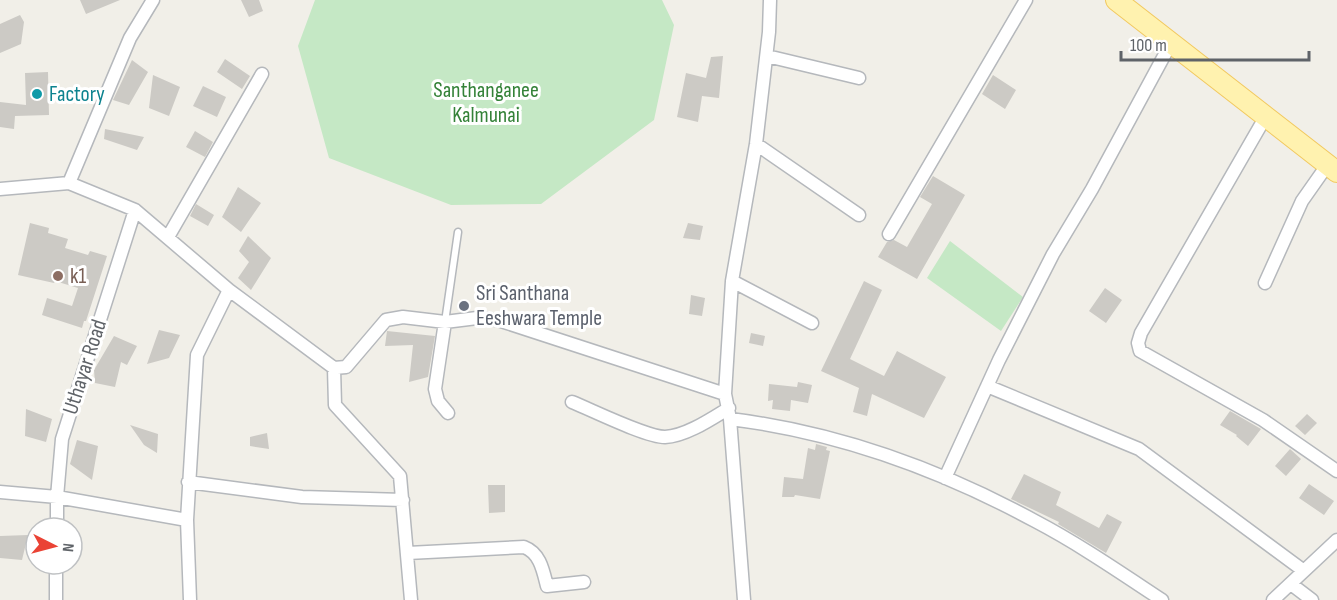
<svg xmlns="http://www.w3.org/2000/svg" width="1337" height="600" font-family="'Sofia Sans Condensed',sans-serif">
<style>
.green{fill:#c5e8c5}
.building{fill:#cccac5}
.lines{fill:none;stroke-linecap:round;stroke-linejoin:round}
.lane-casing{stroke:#b5b8bc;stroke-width:9}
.street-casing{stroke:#b5b8bc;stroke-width:15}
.primary-casing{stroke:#f2c960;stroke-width:22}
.lane{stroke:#fff;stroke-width:6}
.street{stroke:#fff;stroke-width:12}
.primary{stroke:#fff2af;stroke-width:20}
.culture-dot{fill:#0f9aa8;stroke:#fff;stroke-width:2}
.education-dot{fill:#8d6e63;stroke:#fff;stroke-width:2}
.worship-dot{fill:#6b7280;stroke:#fff;stroke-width:2}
.labels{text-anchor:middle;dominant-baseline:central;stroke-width:6;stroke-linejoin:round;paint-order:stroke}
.park-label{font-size:22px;fill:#348238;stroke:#fff}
.culture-label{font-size:22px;fill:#0d838f;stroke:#fff;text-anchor:start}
.education-label{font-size:22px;fill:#785e54;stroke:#fff;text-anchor:start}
.worship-label{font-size:22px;fill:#5b616d;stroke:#fff;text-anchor:start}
.street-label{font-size:22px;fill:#5f6368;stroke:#fff}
</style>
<rect width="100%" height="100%" fill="#f1efe8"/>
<path class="green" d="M 315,0 L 662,0 L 674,25 L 654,120 L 541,204 L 451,205 L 329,158 L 298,46 Z
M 950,241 L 1023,297 L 1001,331 L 927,278 Z"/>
<path class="building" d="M 80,0 L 120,0 L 86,14 Z
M 241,0 L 259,0 L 263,11 L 249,17 Z
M 20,15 L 24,22 L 21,44 L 0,53 L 0,24 Z
M 723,56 L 719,98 L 702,96 L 698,122 L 677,117 L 686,73 L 706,78 L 711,57 Z
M 225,59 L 250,76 L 242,89 L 217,72 Z
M 132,60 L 148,72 L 129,105 L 113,100 Z
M 48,72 L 49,115 L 15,116 L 14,129 L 0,127 L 0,102 L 26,105 L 25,73 Z
M 153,75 L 180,87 L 169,116 L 149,108 Z
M 993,75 L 1016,90 L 1005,109 L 982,94 Z
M 203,86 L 226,97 L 217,117 L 193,106 Z
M 105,129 L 144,137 L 137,150 L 104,139 Z
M 195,131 L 213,142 L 205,157 L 186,147 Z
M 933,176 L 965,195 L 917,279 L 878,257 L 887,242 L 894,240 L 907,247 L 932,204 L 920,197 Z
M 238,187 L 261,203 L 241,232 L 222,217 Z
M 196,204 L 214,215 L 208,226 L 190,216 Z
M 30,223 L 49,228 L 48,233 L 68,239 L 65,248 L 88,255 L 90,251 L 107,256 L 86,321 L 84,321 L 82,328 L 42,315 L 47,298 L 72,306 L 78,288 L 55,281 L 54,283 L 18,275 Z
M 688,223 L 703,226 L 700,240 L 683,238 Z
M 248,236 L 271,258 L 251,290 L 238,278 L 249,262 L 239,251 Z
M 864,281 L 882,290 L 850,359 L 884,376 L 897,351 L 946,377 L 924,418 L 872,394 L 867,416 L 853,412 L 859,388 L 821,371 Z
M 1105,288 L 1122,300 L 1106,323 L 1089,311 Z
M 691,295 L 705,298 L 702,316 L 689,314 Z
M 159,330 L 180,335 L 169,358 L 147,364 Z
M 387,331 L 435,336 L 428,377 L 409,382 L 413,345 L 385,346 Z
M 751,333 L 765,336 L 763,346 L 749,343 Z
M 114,336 L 137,346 L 127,365 L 121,362 L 115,387 L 95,383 L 94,370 Z
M 798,382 L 812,385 L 808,403 L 791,400 L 790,411 L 772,409 L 773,400 L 768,401 L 769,384 L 797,387 Z
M 26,409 L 52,419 L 46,442 L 25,436 Z
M 1230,411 L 1261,429 L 1248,446 L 1236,436 L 1237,435 L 1220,425 Z
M 1307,414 L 1317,423 L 1305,435 L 1295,426 Z
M 130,425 L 158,434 L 157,453 L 144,445 Z
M 267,433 L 269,449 L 250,446 L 250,437 Z
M 77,440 L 98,446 L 92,480 L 70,464 Z
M 816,444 L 827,447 L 826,450 L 830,451 L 820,499 L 795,495 L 794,497 L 782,497 L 784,477 L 803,479 L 808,448 L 815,450 Z
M 1290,449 L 1301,459 L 1286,476 L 1275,466 Z
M 1024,474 L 1061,492 L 1056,505 L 1099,528 L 1107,514 L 1122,522 L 1106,553 L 1058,524 L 1059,522 L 1011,499 Z
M 1309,484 L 1334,501 L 1324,515 L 1299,498 Z
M 488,485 L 505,485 L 505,512 L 489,513 Z
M 28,535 L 22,560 L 0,558 L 0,536 Z"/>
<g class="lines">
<defs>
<path id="lane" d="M 445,322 L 458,232"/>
<path id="street" d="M 153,0 L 130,38 L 69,183 L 135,210 L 229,290 L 334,368 L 346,367 L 386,320 L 403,317 L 445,322 L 477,318 L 498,320 L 725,394
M 770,0 L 769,32 L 756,144 L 732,281 L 725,394 L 730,419 C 836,432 941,470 1035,521 C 1079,544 1121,573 1162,600
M 767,56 L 859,78
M 1266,116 L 1141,333 L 1138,343 L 1140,351 L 1263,420 L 1337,471
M 756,144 L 859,215
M 0,189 L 69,183
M 889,234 L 1026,0
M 168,237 L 262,74
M 732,281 L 812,323
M 1265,283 L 1302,201 L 1328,164
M 445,322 L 435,389 L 438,401 L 448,413
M 334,368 L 335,405 L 400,476 L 411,600
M 987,386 L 1139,449 L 1304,571
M 572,402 C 592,410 646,437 665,437 C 686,436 711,419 729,408
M 730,419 L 744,600
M 945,478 L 999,360 L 1053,254 L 1092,189 L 1171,43
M 188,482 L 302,497 L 403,500
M 0,492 L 57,497 L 187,520
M 57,528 L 57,497 L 62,439 L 135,210
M 408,553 L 524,547 C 540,553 543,570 547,586 L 584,582
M 1291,584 L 1312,600
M 56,600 L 56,564
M 190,600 L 187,520 L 197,355 L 229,290
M 1273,600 L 1337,540"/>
<path id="primary" d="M 1116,0 L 1337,172"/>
</defs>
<use href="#lane" class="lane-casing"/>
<use href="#street" class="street-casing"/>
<use href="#primary" class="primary-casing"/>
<use href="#lane" class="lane"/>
<use href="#street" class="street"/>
<use href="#primary" class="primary"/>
</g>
<circle class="culture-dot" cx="37" cy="94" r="6"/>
<circle class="education-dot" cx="58" cy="276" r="6"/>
<circle class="worship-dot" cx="464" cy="306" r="6"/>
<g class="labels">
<g class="park-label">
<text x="486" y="90">Santhanganee<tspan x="486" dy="25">Kalmunai</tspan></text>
</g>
<g class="culture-label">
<text x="49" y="94">Factory</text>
</g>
<g class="education-label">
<text x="70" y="276">k1</text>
</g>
<g class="worship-label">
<text x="476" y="293">Sri Santhana<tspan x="476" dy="25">Eeshwara Temple</tspan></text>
</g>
<g class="street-label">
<text transform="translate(85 367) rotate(-72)">Uthayar Road</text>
</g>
</g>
<g transform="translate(54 546) rotate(96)"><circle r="28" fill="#ffffff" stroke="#bfc1c3" stroke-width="1.5"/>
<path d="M0-4.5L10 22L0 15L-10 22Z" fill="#ea4335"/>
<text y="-9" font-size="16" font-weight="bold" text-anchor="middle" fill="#5f6368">N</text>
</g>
<path d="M1121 51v9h188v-9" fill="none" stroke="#5f6368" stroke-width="3"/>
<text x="1130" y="51" font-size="18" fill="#5f6368" stroke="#ffffff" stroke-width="4.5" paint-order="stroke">100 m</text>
</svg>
